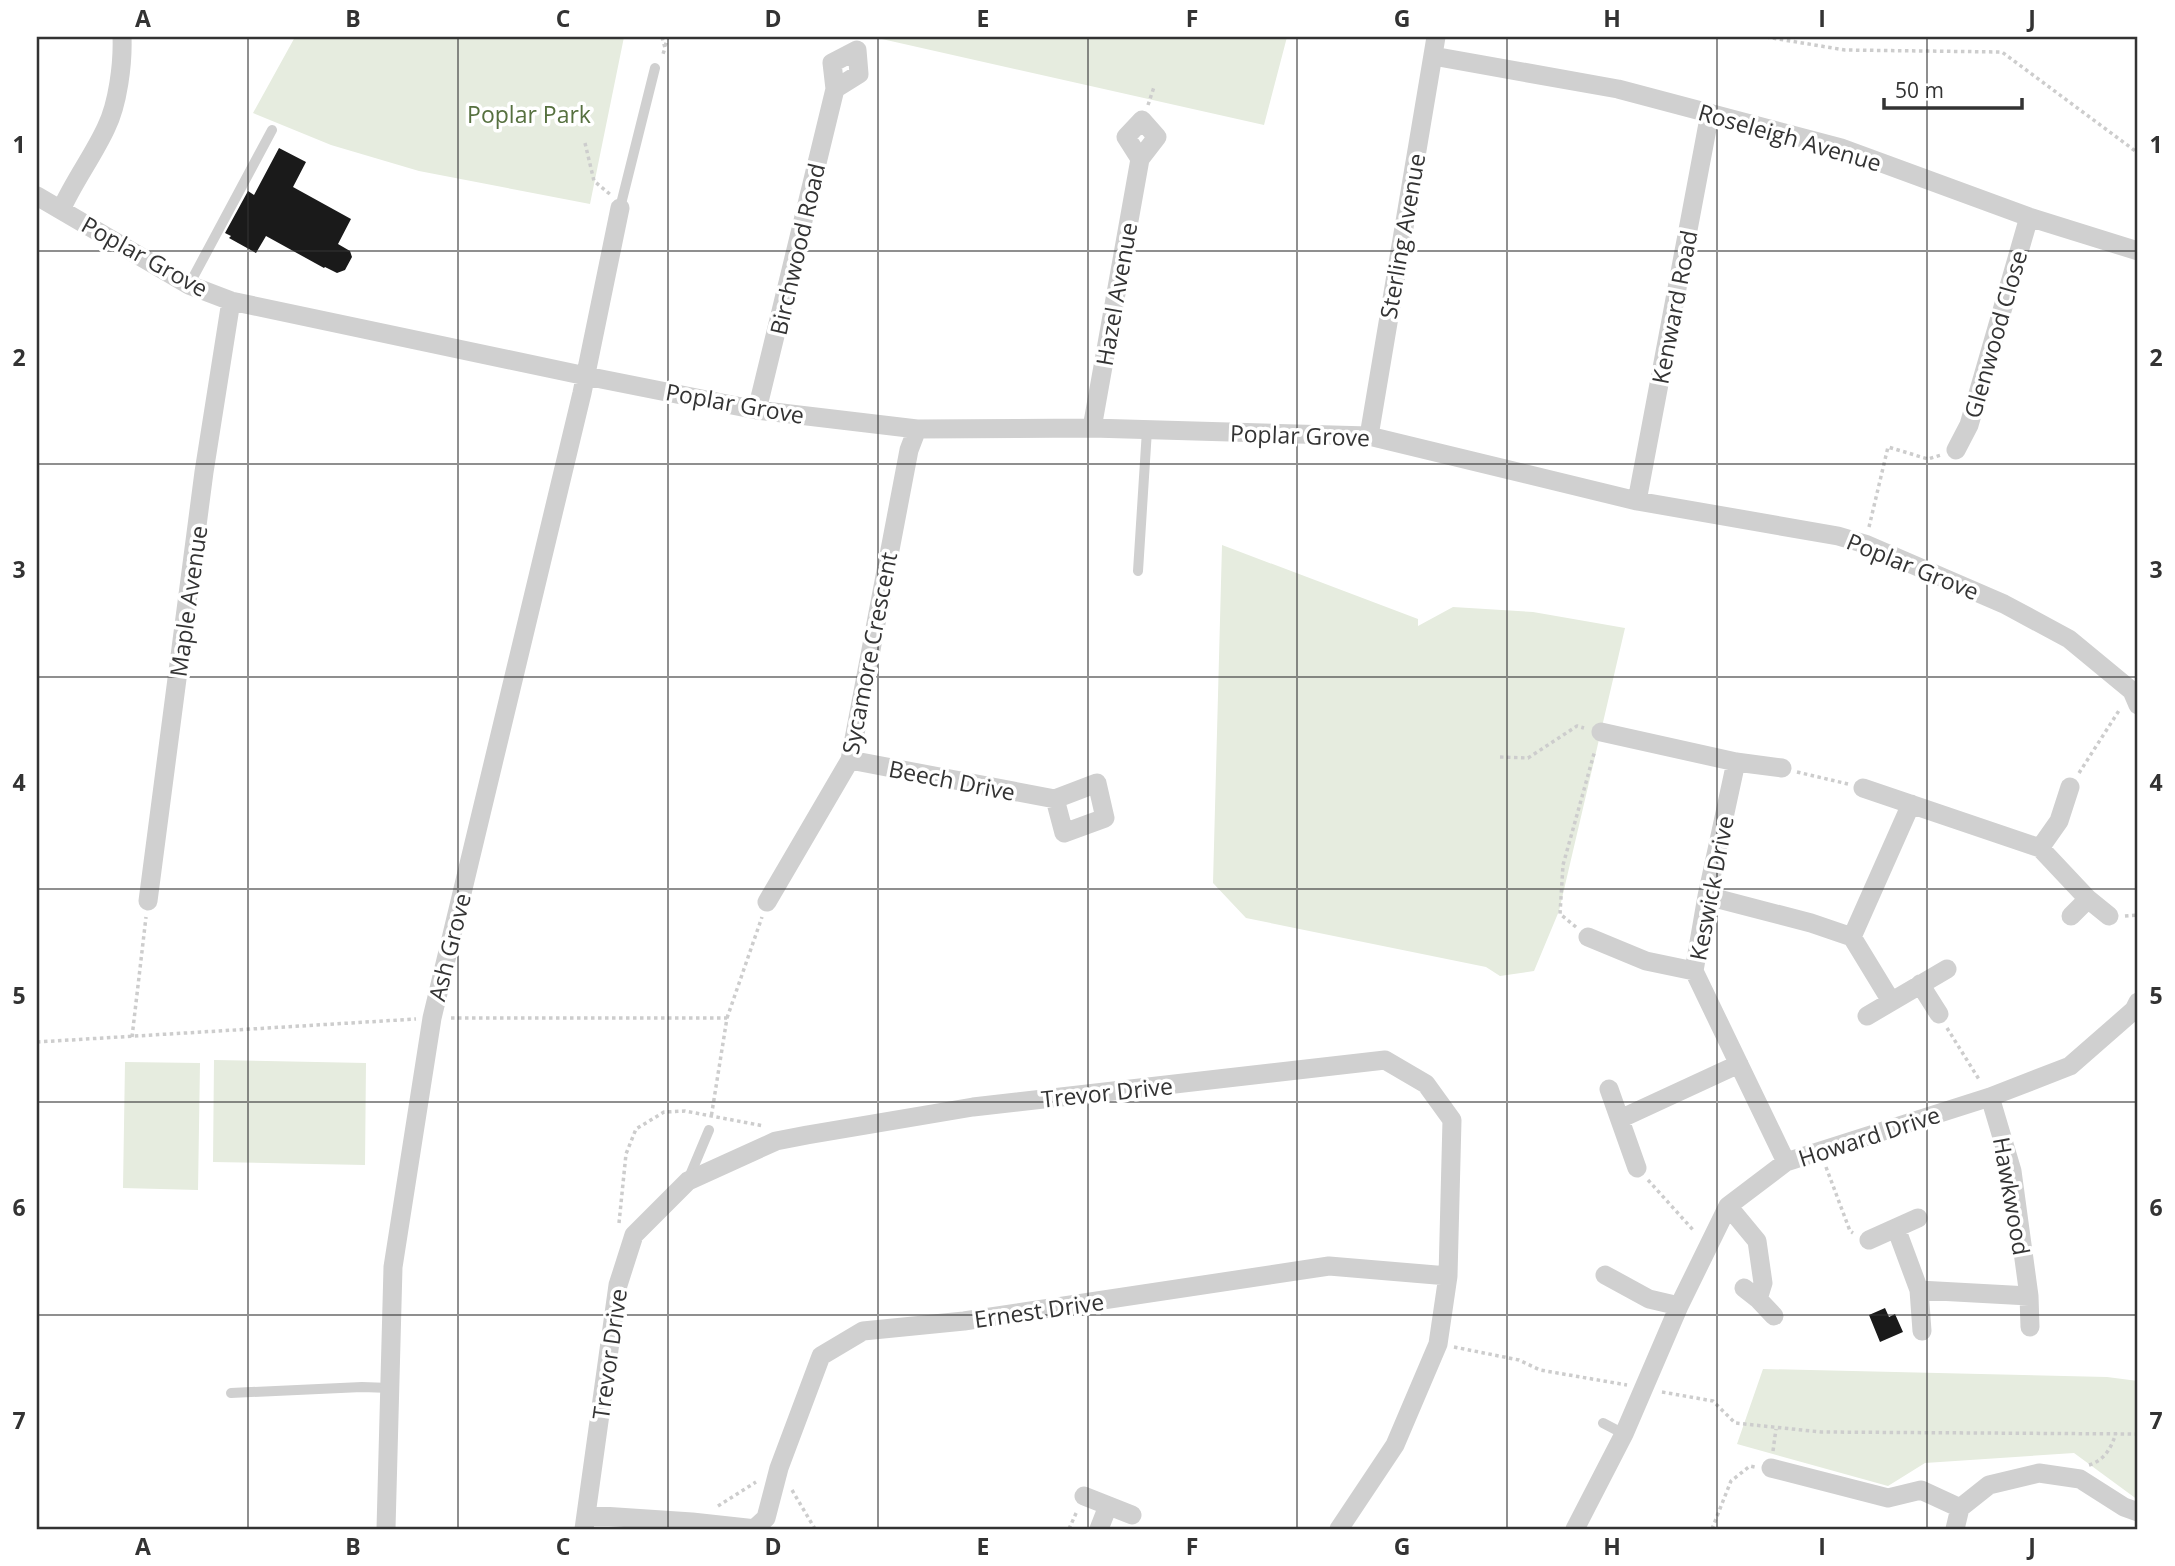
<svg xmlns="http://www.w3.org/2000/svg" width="2175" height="1566" font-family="'Open Sans',sans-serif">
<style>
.green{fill:#e6ecdf}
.building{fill:#1a1a1a}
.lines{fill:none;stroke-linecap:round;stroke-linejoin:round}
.path{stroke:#cdcdcd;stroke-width:3.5;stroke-dasharray:3.5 3.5;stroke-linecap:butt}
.service{stroke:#d0d0d0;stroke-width:10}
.minor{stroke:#d0d0d0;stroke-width:19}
.grid{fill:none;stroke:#333;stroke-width:2;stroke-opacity:0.55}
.labels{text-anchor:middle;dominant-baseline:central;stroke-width:7;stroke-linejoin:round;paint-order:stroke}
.park-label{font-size:23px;fill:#56703f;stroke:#fff}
.street-label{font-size:23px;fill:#333;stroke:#fff}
.neatline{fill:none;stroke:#333;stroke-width:2.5}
.grid-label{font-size:23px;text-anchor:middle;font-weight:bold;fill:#333}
</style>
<rect width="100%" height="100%" fill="#fff"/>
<path class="green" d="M 295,37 L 624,37 L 590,204 L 419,171 L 331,145 L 253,113 Z
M 873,37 L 1287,37 L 1264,125 Z
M 1222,545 L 1418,619 L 1418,626 L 1453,607 L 1533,612 L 1625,628 L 1559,911 L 1534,971 L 1500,976 L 1486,967 L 1246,918 L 1213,883 Z
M 214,1060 L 366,1063 L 365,1165 L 213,1162 Z
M 125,1062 L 200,1063 L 198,1190 L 123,1188 Z
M 1763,1369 L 2107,1377 L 2138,1381 L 2138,1500 L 2074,1453 L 1925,1463 L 1888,1486 L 1737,1444 Z"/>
<path class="building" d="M 279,148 L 306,162 L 293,187 L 351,219 L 338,244 L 350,251 L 352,257 L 345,270 L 337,273 L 325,267 L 324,268 L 266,236 L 256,253 L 229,238 L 231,236 L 225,233 L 248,191 L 254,195 Z
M 1885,1308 L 1889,1317 L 1895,1314 L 1903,1332 L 1880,1342 L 1869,1315 Z"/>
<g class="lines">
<path class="path" d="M 662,37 L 665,48 L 662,57
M 1766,37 L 1845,50 L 2002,52 L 2138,153
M 665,46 L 668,37
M 1148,105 L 1154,87
M 585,143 L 594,181 L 611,195
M 1869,527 L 1888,447 L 1928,459 L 1941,455
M 1500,757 L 1528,758 L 1577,726 L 1584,728
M 1797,772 L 1848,784
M 2079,773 L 2120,709
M 2125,916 L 2138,915
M 1576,927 L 1560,914 L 1563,865 L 1595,750
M 451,1018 L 727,1018 L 711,1118
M 727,1018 L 762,917
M 1947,1028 L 1980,1081
M 132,1037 L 146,917
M 37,1042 L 416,1019
M 1826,1167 L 1850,1231 L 1853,1233
M 1648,1180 L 1694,1231
M 619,1223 L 626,1154 L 636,1129 L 664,1112 L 685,1111 L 764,1126
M 1454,1347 L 1519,1360 L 1540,1370 L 1627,1385
M 1662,1392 L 1713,1401 L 1735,1423 L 1821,1432 L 2138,1434
M 1773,1451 L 1776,1429
M 2089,1465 C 2105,1460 2111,1448 2116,1433
M 792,1490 L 815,1529
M 718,1506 L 756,1482
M 1069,1529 L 1077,1511
M 1712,1529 L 1731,1481 L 1750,1466 L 1755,1467"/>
<path class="service" d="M 620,208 L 655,68
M 189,285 L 272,130
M 1138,571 L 1147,430
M 688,1180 L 709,1130
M 231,1393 L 362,1387 L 390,1388
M 1603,1423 L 1624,1434"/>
<path class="minor" d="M 1433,56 L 1618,89 L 1841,148 L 2029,217 L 2138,251
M 37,196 L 189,285 L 231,301 L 586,376 L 757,410 L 917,429 L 1092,428 L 1369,436 L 1637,501 L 1838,536 L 1865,544 L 2004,604 L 2069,639 L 2132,691 L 2138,705
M 61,210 C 74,181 93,156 106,128 C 118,104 123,63 122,37
M 757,410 L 835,89 L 832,63 L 857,50 L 859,74 L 835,89
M 1092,428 L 1140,159 L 1157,137 L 1142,120 L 1126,137 L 1140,159
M 1369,436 L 1436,37
M 1956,450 L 1969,425 L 2029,217
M 1637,501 L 1710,113
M 1601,732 L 1736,762 L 1782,768
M 850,760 L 1055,799 L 1097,783 L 1105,818 L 1064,833 L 1055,799
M 1736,762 L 1707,896 L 1694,971 L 1786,1162
M 1863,788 L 2040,848 L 2088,899 L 2109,916
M 2040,848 L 2059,821 L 2070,787
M 1707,896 L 1811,923 L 1852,937 L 1891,1001
M 148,901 L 204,472 L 231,301
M 767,902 L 850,760 L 909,450 L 917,429
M 2071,916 L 2088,899
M 1588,937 L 1646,961 L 1694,971
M 1852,937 L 1911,804
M 1920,984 L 1939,1014
M 1867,1016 L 1947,969
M 1609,1089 L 1637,1168
M 1990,1097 L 2012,1171 L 2029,1296 L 2030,1327
M 1620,1119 L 1739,1064
M 1728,1206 L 1757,1241 L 1763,1283 L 1758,1299
M 1896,1228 L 1919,1290 L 1922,1331
M 1869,1240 L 1918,1218
M 1605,1275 L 1649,1299 L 1679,1306
M 1744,1288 L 1758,1299 L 1774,1316
M 1919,1290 L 2029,1296
M 1771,1468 L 1888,1498 L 1921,1490 L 1960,1508
M 1084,1496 L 1132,1515
M 587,1515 L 692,1522 L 756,1529
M 386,1529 L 393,1267 L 432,1018 L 582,393 L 620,208
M 584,1529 L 618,1285 L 634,1235 L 688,1181 L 776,1141 L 807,1135 L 973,1107 L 1385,1060 L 1426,1084 L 1452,1120 L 1448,1276 L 1438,1344 L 1395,1445 L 1339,1529
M 754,1529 L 766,1518 L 779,1468 L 821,1356 L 863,1331 L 964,1321 L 1329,1266 L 1448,1276
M 1099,1529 L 1108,1506
M 1575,1529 L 1624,1434 L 1679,1306 L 1728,1206 L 1786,1162 L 1990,1097 L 2070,1066 L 2134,1010 L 2138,1002
M 1955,1529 L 1960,1508 L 1989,1485 L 2039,1473 L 2080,1479 L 2124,1507 L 2138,1512"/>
</g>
<path class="grid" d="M 248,37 L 248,1529M 458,37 L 458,1529M 668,37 L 668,1529M 878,37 L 878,1529M 1088,37 L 1088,1529M 1297,37 L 1297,1529M 1507,37 L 1507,1529M 1717,37 L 1717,1529M 1927,37 L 1927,1529M 37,251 L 2138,251M 37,464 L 2138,464M 37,677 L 2138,677M 37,889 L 2138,889M 37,1102 L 2138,1102M 37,1315 L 2138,1315"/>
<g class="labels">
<g class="park-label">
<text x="529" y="114">Poplar Park</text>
</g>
<g class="street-label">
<text transform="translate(1790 137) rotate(16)">Roseleigh Avenue</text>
<text transform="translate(1402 236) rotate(-80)">Sterling Avenue</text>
<text transform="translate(797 249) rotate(-77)">Birchwood Road</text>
<text transform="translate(145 256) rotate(29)">Poplar Grove</text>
<text transform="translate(1116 294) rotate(-80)">Hazel Avenue</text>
<text transform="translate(1674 307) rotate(-79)">Kenward Road</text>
<text transform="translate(1995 334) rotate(-74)">Glenwood Close</text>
<text transform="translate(735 403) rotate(10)">Poplar Grove</text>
<text transform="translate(1300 435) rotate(2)">Poplar Grove</text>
<text transform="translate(1913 566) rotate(22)">Poplar Grove</text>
<text transform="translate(188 601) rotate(-82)">Maple Avenue</text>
<text transform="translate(869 653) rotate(-79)">Sycamore Crescent</text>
<text transform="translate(952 780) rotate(11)">Beech Drive</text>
<text transform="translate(1711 888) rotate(-79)">Keswick Drive</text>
<text transform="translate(449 947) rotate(-76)">Ash Grove</text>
<text transform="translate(1107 1092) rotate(-6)">Trevor Drive</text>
<text transform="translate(1869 1136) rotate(-18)">Howard Drive</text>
<text transform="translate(2012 1196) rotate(80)">Hawkwood</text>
<text transform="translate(1039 1310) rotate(-8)">Ernest Drive</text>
<text transform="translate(609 1354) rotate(-82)">Trevor Drive</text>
</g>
</g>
<rect width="2175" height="1566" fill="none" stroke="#ffffff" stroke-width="77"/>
<path d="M1884 98v10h138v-10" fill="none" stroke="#333333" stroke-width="3.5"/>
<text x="1895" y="98" font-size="21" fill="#333333" stroke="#ffffff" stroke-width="5" paint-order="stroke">50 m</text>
<rect x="38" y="38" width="2098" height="1490" class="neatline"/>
<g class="grid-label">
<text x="143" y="27">A</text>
<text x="353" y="27">B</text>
<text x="563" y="27">C</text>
<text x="773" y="27">D</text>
<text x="983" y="27">E</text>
<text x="1192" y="27">F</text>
<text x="1402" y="27">G</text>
<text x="1612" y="27">H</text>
<text x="1822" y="27">I</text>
<text x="2032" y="27">J</text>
<text x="19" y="153">1</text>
<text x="2156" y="153">1</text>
<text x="19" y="366">2</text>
<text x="2156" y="366">2</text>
<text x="19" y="578">3</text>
<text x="2156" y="578">3</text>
<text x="19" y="791">4</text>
<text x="2156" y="791">4</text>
<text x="19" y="1004">5</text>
<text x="2156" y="1004">5</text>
<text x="19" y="1216">6</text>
<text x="2156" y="1216">6</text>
<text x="19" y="1429">7</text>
<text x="2156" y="1429">7</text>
<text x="143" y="1555">A</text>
<text x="353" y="1555">B</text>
<text x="563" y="1555">C</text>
<text x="773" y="1555">D</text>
<text x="983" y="1555">E</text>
<text x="1192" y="1555">F</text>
<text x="1402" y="1555">G</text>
<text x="1612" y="1555">H</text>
<text x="1822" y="1555">I</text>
<text x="2032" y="1555">J</text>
</g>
</svg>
